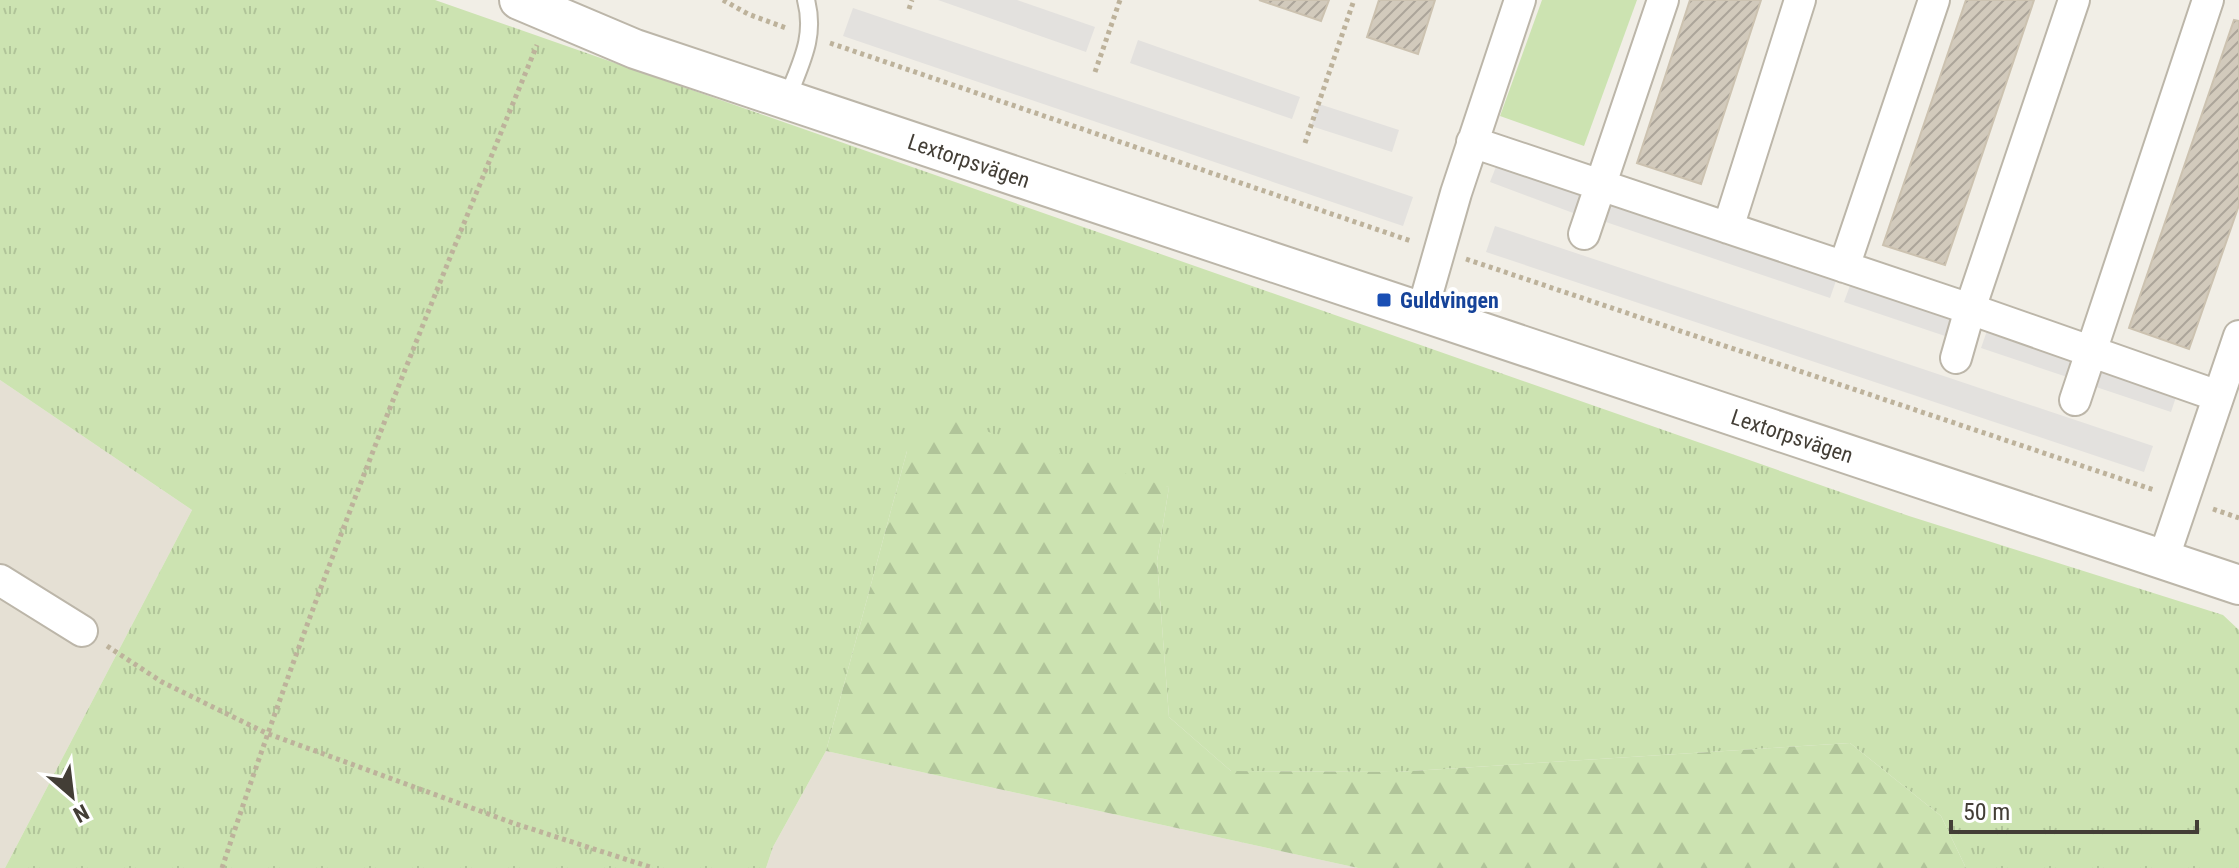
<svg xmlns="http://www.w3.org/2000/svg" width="2239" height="868" font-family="'Roboto Condensed',sans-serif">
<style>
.residential{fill:#e5e0d4}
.grass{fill:url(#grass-tufts)}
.forest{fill:url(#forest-firs)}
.pitch{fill:#cce3b1}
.parking{fill:#e3e1de}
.building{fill:url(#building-hatch);stroke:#ccc2b0;stroke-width:2}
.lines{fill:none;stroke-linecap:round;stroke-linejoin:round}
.service-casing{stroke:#bcb6a9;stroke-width:20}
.minor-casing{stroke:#bcb6a9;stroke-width:34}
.tertiary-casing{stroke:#bcb6a9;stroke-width:42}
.path{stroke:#bdb29b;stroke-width:5;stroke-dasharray:4 4;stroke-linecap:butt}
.service{stroke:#fff;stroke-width:16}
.minor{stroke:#fff;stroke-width:30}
.tertiary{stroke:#fff;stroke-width:38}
.transit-dot{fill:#1a4fb4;stroke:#fff;stroke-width:3}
.labels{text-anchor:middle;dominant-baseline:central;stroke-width:8;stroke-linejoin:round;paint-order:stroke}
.street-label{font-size:22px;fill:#433e36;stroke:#fff}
.transit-label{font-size:22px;font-weight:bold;fill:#164399;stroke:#fff;text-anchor:start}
</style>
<defs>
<pattern id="grass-tufts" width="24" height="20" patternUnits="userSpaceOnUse" patternTransform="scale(2)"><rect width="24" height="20" fill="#cce3b1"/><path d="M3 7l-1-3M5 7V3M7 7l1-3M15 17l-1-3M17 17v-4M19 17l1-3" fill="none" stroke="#b0c499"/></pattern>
<pattern id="forest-firs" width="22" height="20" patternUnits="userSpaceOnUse" patternTransform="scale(2)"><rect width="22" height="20" fill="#cce3b1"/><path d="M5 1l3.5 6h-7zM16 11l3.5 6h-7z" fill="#b0c499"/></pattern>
<pattern id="building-hatch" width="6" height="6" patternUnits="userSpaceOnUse" patternTransform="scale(2)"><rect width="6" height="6" fill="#d2cabc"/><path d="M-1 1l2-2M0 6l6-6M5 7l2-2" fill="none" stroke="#aca59a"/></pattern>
</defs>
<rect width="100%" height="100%" fill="#f1eee6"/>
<path class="residential" d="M 0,380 L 192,510 L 5,868 L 0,868 Z
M 826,751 L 1358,868 L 766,868 L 773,847 Z"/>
<path class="grass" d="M 0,0 L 435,0 L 1909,516 L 2223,615 L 2239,630 L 2239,868 L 1966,868 L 1941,816 L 1850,743 L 1396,772 L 1231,771 L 1169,717 L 1157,561 L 1169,487 L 907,451 L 826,751 L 773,847 L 766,868 L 5,868 L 192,510 L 0,380 Z"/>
<path class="forest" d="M 933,415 L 1169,487 L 1157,561 L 1169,717 L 1231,771 L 1396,772 L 1850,743 L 1941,816 L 1966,868 L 1358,868 L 826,751 L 907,451 Z"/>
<path class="pitch" d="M 1542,0 L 1637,0 L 1584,146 L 1500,116 Z"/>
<path class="parking" d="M 938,0 L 1017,0 L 1095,27 L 1086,52 Z
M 853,8 L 1413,197 L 1403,226 L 843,36 Z
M 1138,40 L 1300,97 L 1292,119 L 1130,63 Z
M 1319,104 L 1399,130 L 1392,152 L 1311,126 Z
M 1499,159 L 1593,193 L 1584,217 L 1490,182 Z
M 1605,197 L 1838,275 L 1830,298 L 1597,219 Z
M 1495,226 L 2153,446 L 2144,472 L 1486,252 Z
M 1852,280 L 1955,315 L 1948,337 L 1844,302 Z
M 1989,325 L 2081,356 L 2073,379 L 1981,348 Z
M 2098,361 L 2179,388 L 2171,412 L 2090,385 Z"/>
<path class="building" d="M 1259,0 L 1329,0 L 1321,21 Z
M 1379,0 L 1435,0 L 1418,54 L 1367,37 Z
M 1690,0 L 1761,0 L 1701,184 L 1637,163 Z
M 1966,0 L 2034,0 L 1945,265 L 1883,245 Z
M 2234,20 L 2239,21 L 2239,205 L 2189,349 L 2129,328 Z"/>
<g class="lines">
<defs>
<path id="service" d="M 787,99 C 800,64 816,38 806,0"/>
<path id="minor" d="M 1472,142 L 1970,309 L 2218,396
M 1728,228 L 1800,0
M 1584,234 L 1663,0
M 1844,267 L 1934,0
M 1422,312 L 1456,193 L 1520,0
M 1956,358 L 1970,309 L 2074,0
M 2075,400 L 2208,0
M 2163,560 L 2239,336
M 0,580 L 82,631"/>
<g id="tertiary">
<path id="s1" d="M 519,0 L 635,49 L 2239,585"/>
</g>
</defs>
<use href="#service" class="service-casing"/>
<use href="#minor" class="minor-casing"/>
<use href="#tertiary" class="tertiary-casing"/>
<path class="path" d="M 723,0 L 748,14 L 786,28
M 909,9 L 912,0
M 830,43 L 1411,241
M 1095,72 L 1120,0
M 1305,143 L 1354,0
M 1466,259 L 2154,490
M 2213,509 L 2239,518
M 107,646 L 162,682 L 266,733 L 513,823 L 653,868
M 222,868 C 314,589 425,317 537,45"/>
<use href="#service" class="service"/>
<use href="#minor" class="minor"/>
<use href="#tertiary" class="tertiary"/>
</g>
<rect class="transit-dot" x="1376" y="292" width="16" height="16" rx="4"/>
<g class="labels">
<g class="street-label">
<text stroke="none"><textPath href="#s1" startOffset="478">Lextorpsvägen</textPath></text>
<text stroke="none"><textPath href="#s1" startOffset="1346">Lextorpsvägen</textPath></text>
</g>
<g class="transit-label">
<text x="1400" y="300">Guldvingen</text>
</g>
</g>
<g transform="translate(72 796) rotate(152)" stroke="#ffffff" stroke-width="6" paint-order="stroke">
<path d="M0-6L14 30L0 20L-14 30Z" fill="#433e36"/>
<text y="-12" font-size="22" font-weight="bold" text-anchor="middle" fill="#433e36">N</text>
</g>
<path d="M1951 820v12h246v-12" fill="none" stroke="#433e36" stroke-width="4"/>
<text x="1963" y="820" font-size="24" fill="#433e36" stroke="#ffffff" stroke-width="6" paint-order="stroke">50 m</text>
</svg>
